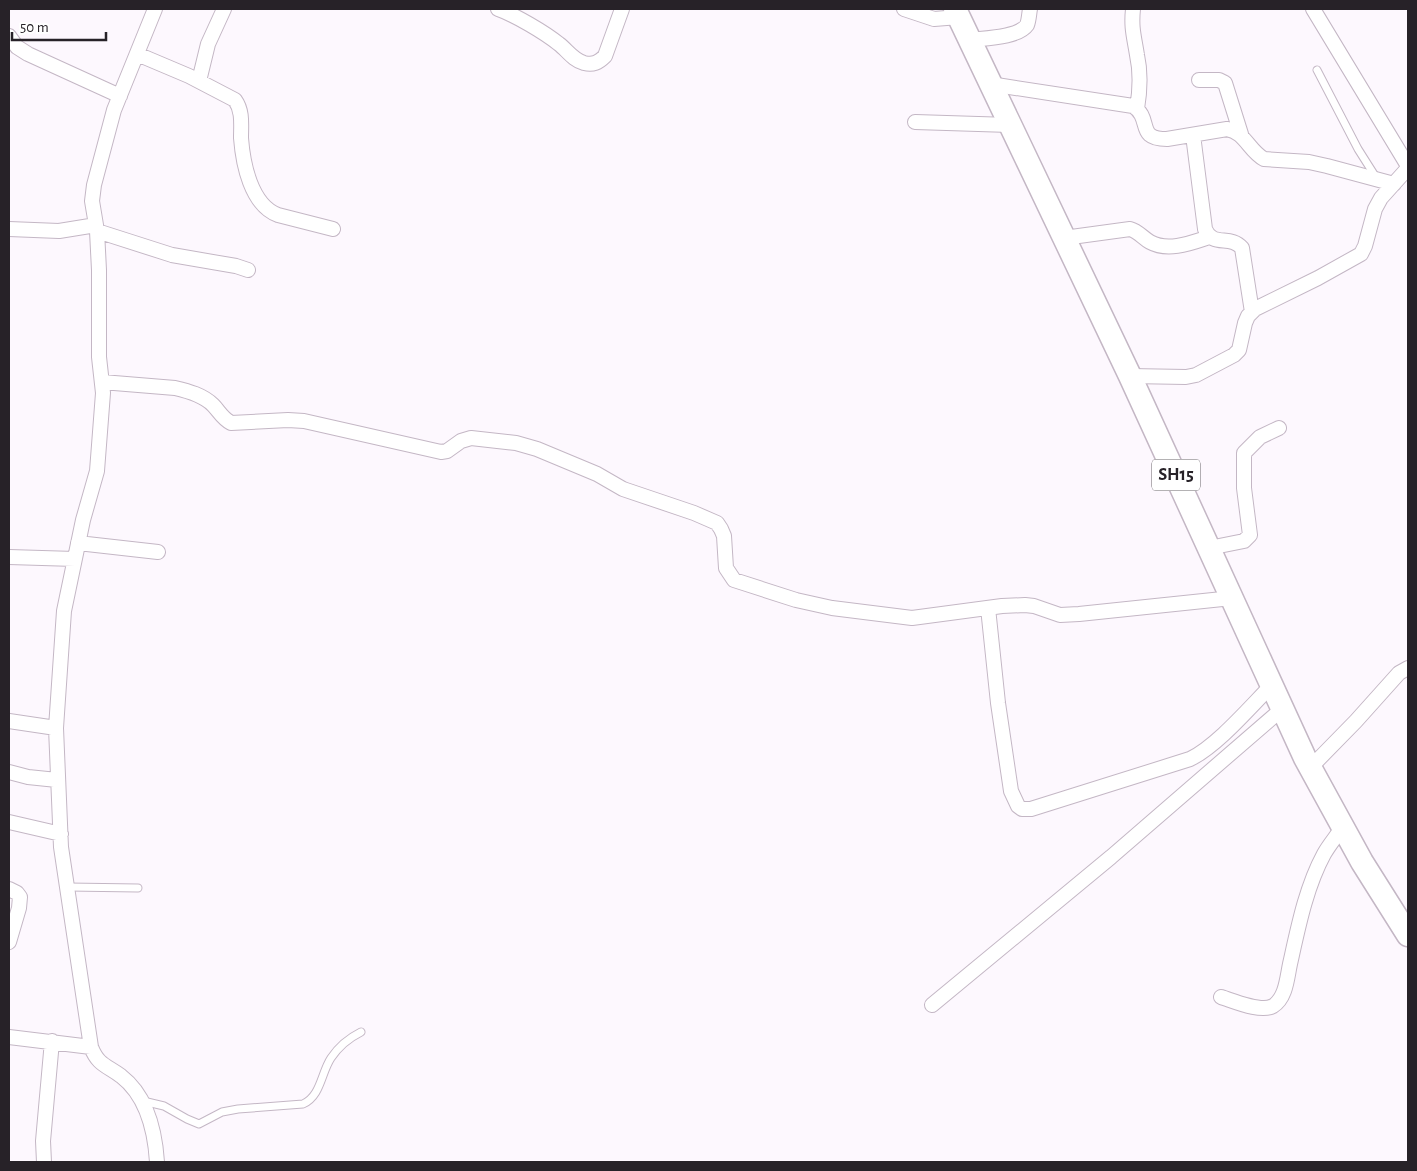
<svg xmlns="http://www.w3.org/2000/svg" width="1417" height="1171" font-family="'Alegreya Sans',sans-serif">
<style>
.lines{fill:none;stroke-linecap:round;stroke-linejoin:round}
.lane-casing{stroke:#c4b7c5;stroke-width:9}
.street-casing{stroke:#c4b7c5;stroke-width:16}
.primary-casing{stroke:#c4b7c5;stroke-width:25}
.lane{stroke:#fff;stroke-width:7}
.street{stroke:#fff;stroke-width:14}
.primary{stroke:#fff;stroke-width:22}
.labels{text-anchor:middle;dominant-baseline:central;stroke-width:4;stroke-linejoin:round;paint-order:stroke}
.shield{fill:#fff;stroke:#686468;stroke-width:1}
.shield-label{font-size:18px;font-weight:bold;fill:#272228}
</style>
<rect width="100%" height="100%" fill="#fdf8fe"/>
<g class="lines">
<defs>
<path id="lane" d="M 1317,70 L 1358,149 L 1377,179
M 68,887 L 138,888
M 143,1101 L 164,1106 L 187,1119 L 199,1124 L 222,1112 L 238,1109 L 303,1104 C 321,1096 321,1073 331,1058 C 339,1046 349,1038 361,1032"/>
<path id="street" d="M 155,9 L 114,110 L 94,185 L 92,201 L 97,231 L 99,270 L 99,357 L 103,393 L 97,471 L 83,520 L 64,611 L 56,728 L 61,847 L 91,1047 C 98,1065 106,1065 121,1076 C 147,1096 155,1131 157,1162
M 498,9 C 515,15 544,32 559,44 C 567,50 573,60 584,63 C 593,65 598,63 605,56 L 622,9
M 904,9 L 934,19 L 959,17
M 1133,9 C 1131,28 1134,36 1137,55 C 1141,73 1140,91 1137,109
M 1313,9 L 1408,166
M 9,36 L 17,47 L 28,54 L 120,96
M 969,40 C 984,38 1018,38 1027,25 C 1029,20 1029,14 1030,9
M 137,54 L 189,76 L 235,100 C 243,111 241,125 241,138 C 243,164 251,205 278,215 L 333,229
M 1199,80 L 1219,80 L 1225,83 L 1241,134
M 199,81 L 208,44 L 224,9
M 990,84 L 1133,106 C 1153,119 1135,139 1167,139 L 1227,129 C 1245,132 1249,151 1264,159 L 1309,162 L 1327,166 L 1394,184
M 915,122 L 1010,125
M 1193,135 L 1205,229 C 1213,248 1230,234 1242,248 L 1252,312
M 9,229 L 59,231 L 96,225
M 97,231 L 172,255 L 236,266 L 248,270
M 1064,238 L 1130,229 C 1138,231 1143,238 1150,242 C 1168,252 1191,243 1209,237
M 1130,376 L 1186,377 L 1196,375 L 1234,355 L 1239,350 L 1245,323 L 1248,316 L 1255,309 L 1318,278 L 1361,254 L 1365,246 L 1375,209 L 1381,198 L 1408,168
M 102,382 L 175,388 C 188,391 203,395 213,405 C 219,411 222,418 231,423 L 288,420 L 304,421 L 441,452 L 447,451 L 461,441 L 471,438 L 516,443 L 537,449 L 597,474 L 623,489 L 694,513 L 717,523 L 721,529 L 724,536 L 726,568 L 734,580 L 796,600 L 832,608 L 912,618 L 1002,606 L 1025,605 L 1034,606 L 1060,615 L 1079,614 L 1232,598
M 78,543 L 158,552
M 1209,548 L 1244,541 L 1250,535 L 1244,488 L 1244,453 L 1260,437 L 1279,428
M 9,557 L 75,559
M 988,608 L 998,703 L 1011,791 L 1018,806 L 1022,809 L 1031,809 L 1190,759 C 1217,746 1250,707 1272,685
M 9,721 L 56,728
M 1310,768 L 1356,721 L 1399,673 L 1408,668
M 9,772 L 28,777 L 57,780
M 9,822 L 61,834
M 9,889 L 17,893 L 20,897 L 19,908 L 9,942
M 1221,997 C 1234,1001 1261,1013 1273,1006 C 1286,998 1287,978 1290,964 C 1298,928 1306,887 1324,854 C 1329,845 1336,837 1342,828
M 932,1005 L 1111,857 L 1282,709
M 9,1037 L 91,1047
M 44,1162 L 43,1141 L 52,1041"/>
<path id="primary" d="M 955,9 L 1130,376 L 1305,758 L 1362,862 L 1408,935"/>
</defs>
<use href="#lane" class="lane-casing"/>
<use href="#street" class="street-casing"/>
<use href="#primary" class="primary-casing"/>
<use href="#lane" class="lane"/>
<use href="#street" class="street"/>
<use href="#primary" class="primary"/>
</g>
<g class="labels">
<rect class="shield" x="1152" y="459.5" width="48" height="31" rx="4"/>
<g class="shield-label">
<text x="1176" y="475">SH15</text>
</g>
</g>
<rect width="1417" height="1171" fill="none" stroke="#272228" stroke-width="20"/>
<path d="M12 32v8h94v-8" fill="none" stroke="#272228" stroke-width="2.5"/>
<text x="20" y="32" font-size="15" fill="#272228" stroke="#ffffff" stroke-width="4" paint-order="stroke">50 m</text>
</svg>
